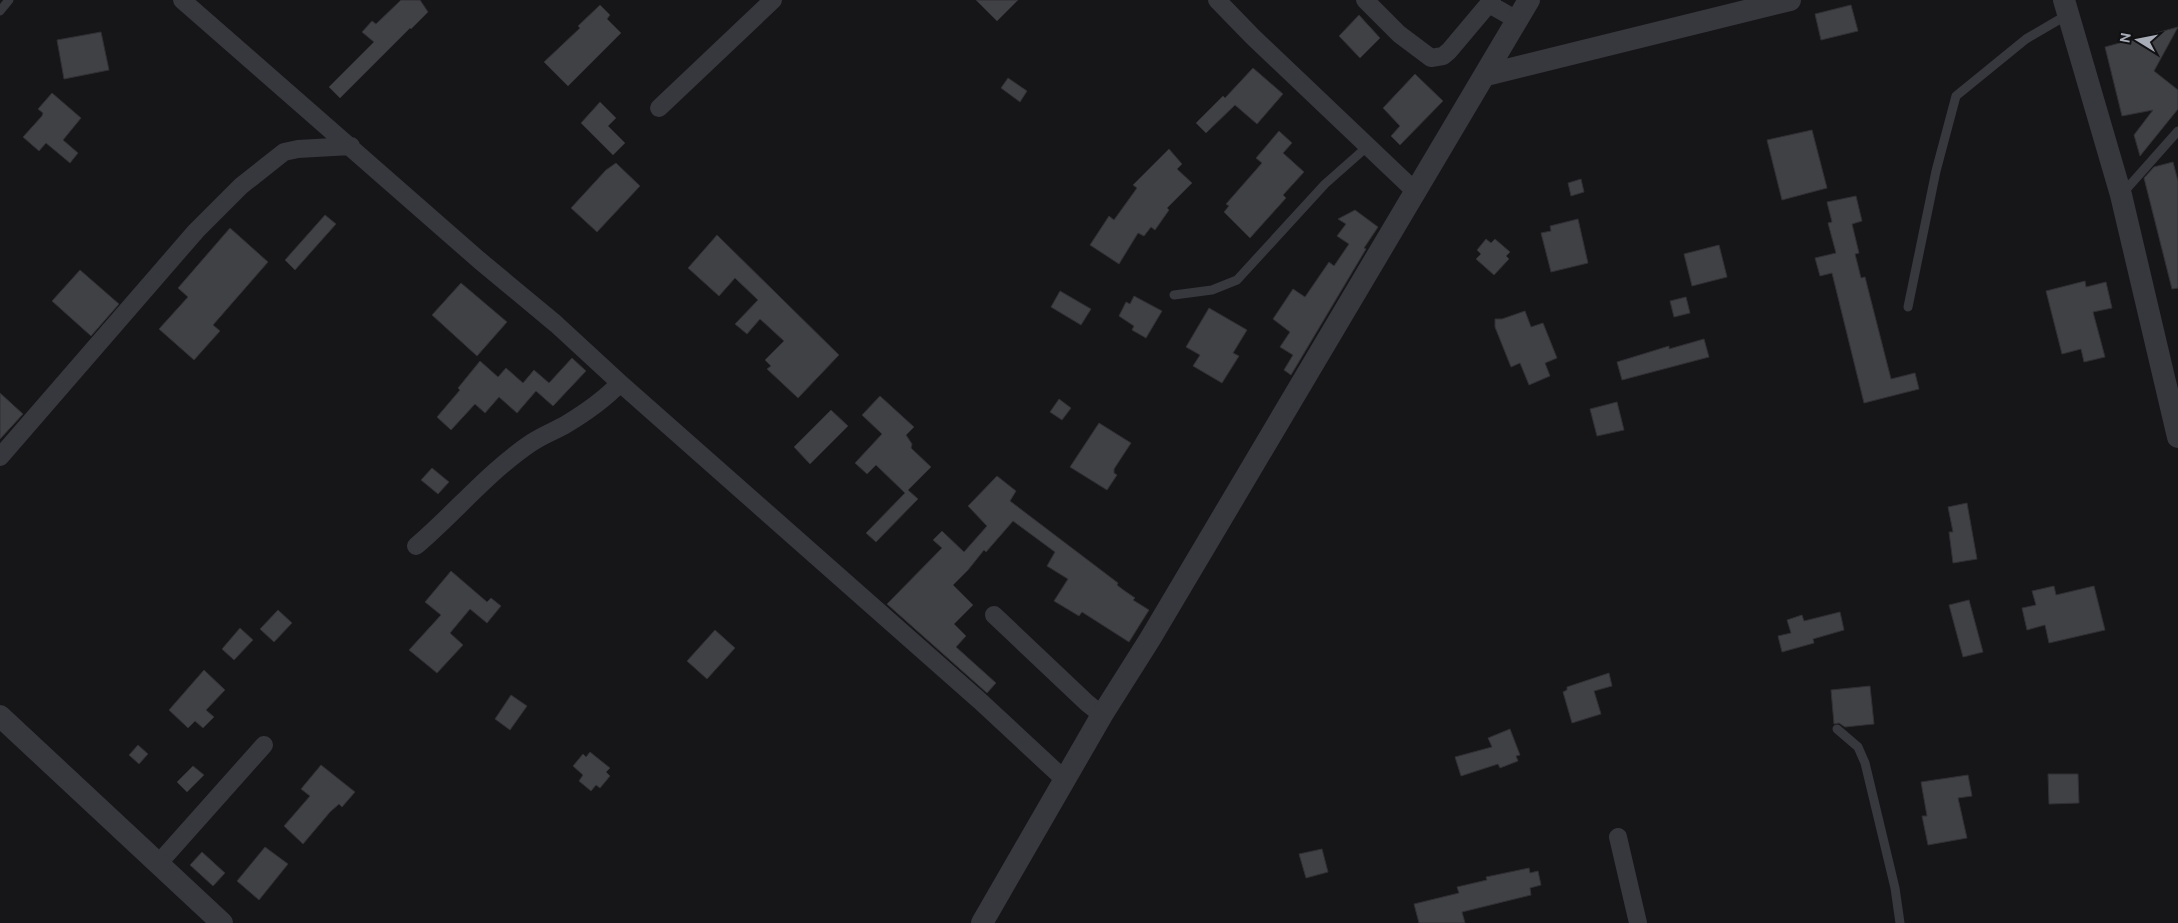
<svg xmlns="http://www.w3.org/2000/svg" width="2178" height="923" font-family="Cabin,sans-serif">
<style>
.building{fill:#404145;stroke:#303034}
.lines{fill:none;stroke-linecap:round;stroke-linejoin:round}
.service{stroke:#37383d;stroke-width:9}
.minor{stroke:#37383d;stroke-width:18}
.tertiary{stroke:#37383d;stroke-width:22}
</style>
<rect width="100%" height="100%" fill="#161618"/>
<path class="building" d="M 401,0 L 420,0 L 428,12 L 411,29 L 410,28 L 340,98 L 329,87 L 374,42 L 362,32 L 372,21 L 376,24 Z
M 976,0 L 1018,0 L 997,21 Z
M 600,5 L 610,15 L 607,19 L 621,33 L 568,86 L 544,62 L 580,28 L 578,26 Z
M 1851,5 L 1858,31 L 1821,40 L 1815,14 Z
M 1359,15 L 1380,38 L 1360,58 L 1339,36 Z
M 2178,27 L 2154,71 L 2178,90 L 2178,109 L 2140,156 L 2134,135 L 2153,110 L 2122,116 L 2105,47 Z
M 101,32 L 109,70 L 64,79 L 57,40 Z
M 1253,68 L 1283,94 L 1257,124 L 1235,105 L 1206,133 L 1196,123 L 1223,96 L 1225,98 Z
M 1415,74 L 1443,101 L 1400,145 L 1391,136 L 1400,126 L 1383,108 Z
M 1008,78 L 1027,91 L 1020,102 L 1001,88 Z
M 52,93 L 81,118 L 63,140 L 78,153 L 70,163 L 46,143 L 39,151 L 23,137 L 42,116 L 43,113 L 38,109 Z
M 600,102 L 616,118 L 608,126 L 625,143 L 613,155 L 581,123 Z
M 1812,130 L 1827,188 L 1782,200 L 1767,140 Z
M 1279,131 L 1292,143 L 1283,153 L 1304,172 L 1283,195 L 1286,198 L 1250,238 L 1224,212 L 1229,206 L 1226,204 L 1262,163 L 1256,158 Z
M 1169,149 L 1182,164 L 1177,169 L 1192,183 L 1167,208 L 1169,210 L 1155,230 L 1151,227 L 1144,236 L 1138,233 L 1119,264 L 1090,245 L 1109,216 L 1114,220 L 1137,188 L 1133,185 Z
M 2173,162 L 2178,181 L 2178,288 L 2172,289 L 2144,178 L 2154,167 Z
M 616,163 L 640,186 L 597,232 L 571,208 L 606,170 Z
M 1581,179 L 1584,192 L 1571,196 L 1568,183 Z
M 1856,196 L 1862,221 L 1852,224 L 1859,253 L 1855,254 L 1861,278 L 1865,277 L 1891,379 L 1915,373 L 1919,389 L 1864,403 L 1832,273 L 1820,276 L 1815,258 L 1836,253 L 1828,223 L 1832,222 L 1827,202 Z
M 1355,210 L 1378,227 L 1364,248 L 1366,249 L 1291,375 L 1284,370 L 1293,355 L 1280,347 L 1290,332 L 1273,319 L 1293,289 L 1305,297 L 1329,262 L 1334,266 L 1349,244 L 1337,236 L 1346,224 L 1338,219 Z
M 325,215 L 336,224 L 295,270 L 285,260 Z
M 1578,219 L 1588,263 L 1551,272 L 1541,233 L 1551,231 L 1550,226 Z
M 230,228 L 268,262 L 213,325 L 220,331 L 194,360 L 159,329 L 188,297 L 178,288 Z
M 717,235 L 839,355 L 798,398 L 767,369 L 771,366 L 765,360 L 784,341 L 760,319 L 747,334 L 735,324 L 758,300 L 735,278 L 719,296 L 688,268 Z
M 1486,239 L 1491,243 L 1495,239 L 1510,252 L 1506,256 L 1509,259 L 1494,275 L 1476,259 L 1481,254 L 1477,250 Z
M 1719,245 L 1727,277 L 1692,286 L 1684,254 Z
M 80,270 L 119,304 L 91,336 L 52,301 Z
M 2085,281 L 2086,287 L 2106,282 L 2112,308 L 2093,312 L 2105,357 L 2084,362 L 2081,349 L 2062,354 L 2046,291 Z
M 461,283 L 507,322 L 477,356 L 432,315 Z
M 1060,291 L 1091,309 L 1081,325 L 1051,307 Z
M 1134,296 L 1162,311 L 1146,338 L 1132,330 L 1134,326 L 1119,316 L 1126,302 L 1130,304 Z
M 1686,297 L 1690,313 L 1674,317 L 1670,301 Z
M 1209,308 L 1247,330 L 1233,353 L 1239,356 L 1222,383 L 1193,366 L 1200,355 L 1186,347 Z
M 1525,311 L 1531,327 L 1543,323 L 1557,358 L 1545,363 L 1550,376 L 1529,385 L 1520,363 L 1511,367 L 1495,327 L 1495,319 L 1502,319 Z
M 1704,339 L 1709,357 L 1622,380 L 1617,362 L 1669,346 L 1669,349 Z
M 572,358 L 586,371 L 553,406 L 536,391 L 517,413 L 499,397 L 485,413 L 475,404 L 451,430 L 437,417 L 460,390 L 458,388 L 480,361 L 498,377 L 506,368 L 523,383 L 534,370 L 549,383 Z
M 0,393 L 23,414 L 0,439 Z
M 880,396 L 914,427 L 906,435 L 912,444 L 911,448 L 931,467 L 908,490 L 918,499 L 876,542 L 866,533 L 905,493 L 876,465 L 867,474 L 855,463 L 882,434 L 862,415 Z
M 1059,399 L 1071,408 L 1062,420 L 1050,412 Z
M 1617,402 L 1624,430 L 1597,436 L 1590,409 Z
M 831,410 L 848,426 L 810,464 L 794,447 Z
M 1099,423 L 1131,443 L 1114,469 L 1114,473 L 1117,475 L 1107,490 L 1070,467 Z
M 432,468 L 449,482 L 438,494 L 421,480 Z
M 997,476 L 1016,491 L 1010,501 L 1118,583 L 1117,585 L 1122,589 L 1135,598 L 1133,600 L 1149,610 L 1129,642 L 1082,612 L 1079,616 L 1054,601 L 1068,579 L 1047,566 L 1055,552 L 1013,521 L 986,552 L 984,550 L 968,570 L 953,585 L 973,605 L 954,624 L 966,636 L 956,647 L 996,683 L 987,693 L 887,604 L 942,548 L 933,540 L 942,531 L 964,552 L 987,526 L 968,506 Z
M 1967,503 L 1977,559 L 1953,563 L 1949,532 L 1953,532 L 1948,507 Z
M 451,571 L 487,602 L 491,598 L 501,606 L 487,623 L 470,609 L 450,633 L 463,645 L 437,673 L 409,650 L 441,615 L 425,602 Z
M 2054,586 L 2056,595 L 2094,586 L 2105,630 L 2049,643 L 2045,625 L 2027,630 L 2022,608 L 2036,605 L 2032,591 Z
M 1969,600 L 1983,652 L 1963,657 L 1949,605 Z
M 278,610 L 292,623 L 274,642 L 260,629 Z
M 1840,612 L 1844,630 L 1813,639 L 1814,643 L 1782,652 L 1778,636 L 1791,633 L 1787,620 L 1802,615 L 1804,621 Z
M 240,628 L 253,640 L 234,660 L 222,649 Z
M 715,630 L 735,648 L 707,679 L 687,661 Z
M 204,670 L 225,690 L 206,710 L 214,717 L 203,728 L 195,721 L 188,728 L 169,710 Z
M 1609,673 L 1612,686 L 1594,691 L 1601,714 L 1572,723 L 1563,692 L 1567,690 L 1567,687 Z
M 1870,686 L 1874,724 L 1845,727 L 1839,723 L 1834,724 L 1831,690 Z
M 511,695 L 527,706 L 510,730 L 495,719 Z
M 1510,729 L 1520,755 L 1516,756 L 1518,761 L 1500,768 L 1498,764 L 1461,776 L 1455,757 L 1492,747 L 1488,738 Z
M 138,745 L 148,754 L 139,764 L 129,755 Z
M 590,752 L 610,768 L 606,772 L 610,776 L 600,788 L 596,785 L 591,791 L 579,781 L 583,775 L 573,766 L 583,754 L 586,757 Z
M 321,765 L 355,792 L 342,807 L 339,804 L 330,812 L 303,844 L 284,826 L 310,796 L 301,789 Z
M 193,766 L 204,775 L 187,792 L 177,782 Z
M 2048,774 L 2078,774 L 2079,803 L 2049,804 Z
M 1968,775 L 1972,796 L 1958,798 L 1967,838 L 1928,845 L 1922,816 L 1927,816 L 1921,782 Z
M 265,847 L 288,864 L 259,900 L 237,881 Z
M 1322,849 L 1328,872 L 1306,878 L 1299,854 Z
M 202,852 L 225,873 L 213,886 L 190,865 Z
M 1529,868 L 1530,873 L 1538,871 L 1541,885 L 1530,888 L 1531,895 L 1462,912 L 1465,923 L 1419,923 L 1414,904 L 1459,893 L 1457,887 L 1487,880 L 1486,877 Z"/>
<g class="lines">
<path class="service" d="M 0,11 L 9,0
M 2122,194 L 2178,131
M 1174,295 L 1212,290 L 1237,280 L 1325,184 L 1368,146
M 1908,307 L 1936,171 L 1956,96 L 2026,39 L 2067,15
M 1837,729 L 1858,747 L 1865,763 L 1895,888 L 1900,923"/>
<path class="minor" d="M 182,0 L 479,260 L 556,324 L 620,383 L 980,701 L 1065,780
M 1217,0 L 1253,37 L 1416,192
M 1365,0 L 1399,34 L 1431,58 L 1443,56 L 1449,51 L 1492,0
M 1489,4 L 1517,20
M 659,108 L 773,0
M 0,457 L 196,231 L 241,186 L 284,152 L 298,149 L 351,146
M 416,546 C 455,513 488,472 531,443 C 541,436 554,431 565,425 C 585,413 604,400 620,383
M 994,615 L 1087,703 L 1102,715
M 1618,837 L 1638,923
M 158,864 L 264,745"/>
<path class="tertiary" d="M 2064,0 L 2121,195 L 2178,437
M 1486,75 L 1790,0
M 0,716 L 222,923
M 982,923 L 1102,715 L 1150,639 L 1529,0"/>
</g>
<g transform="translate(2138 40) rotate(280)" stroke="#111113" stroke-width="4" paint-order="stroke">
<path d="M0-4L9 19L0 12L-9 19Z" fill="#a8adb8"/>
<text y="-8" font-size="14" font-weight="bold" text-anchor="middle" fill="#a8adb8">N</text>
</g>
</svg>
